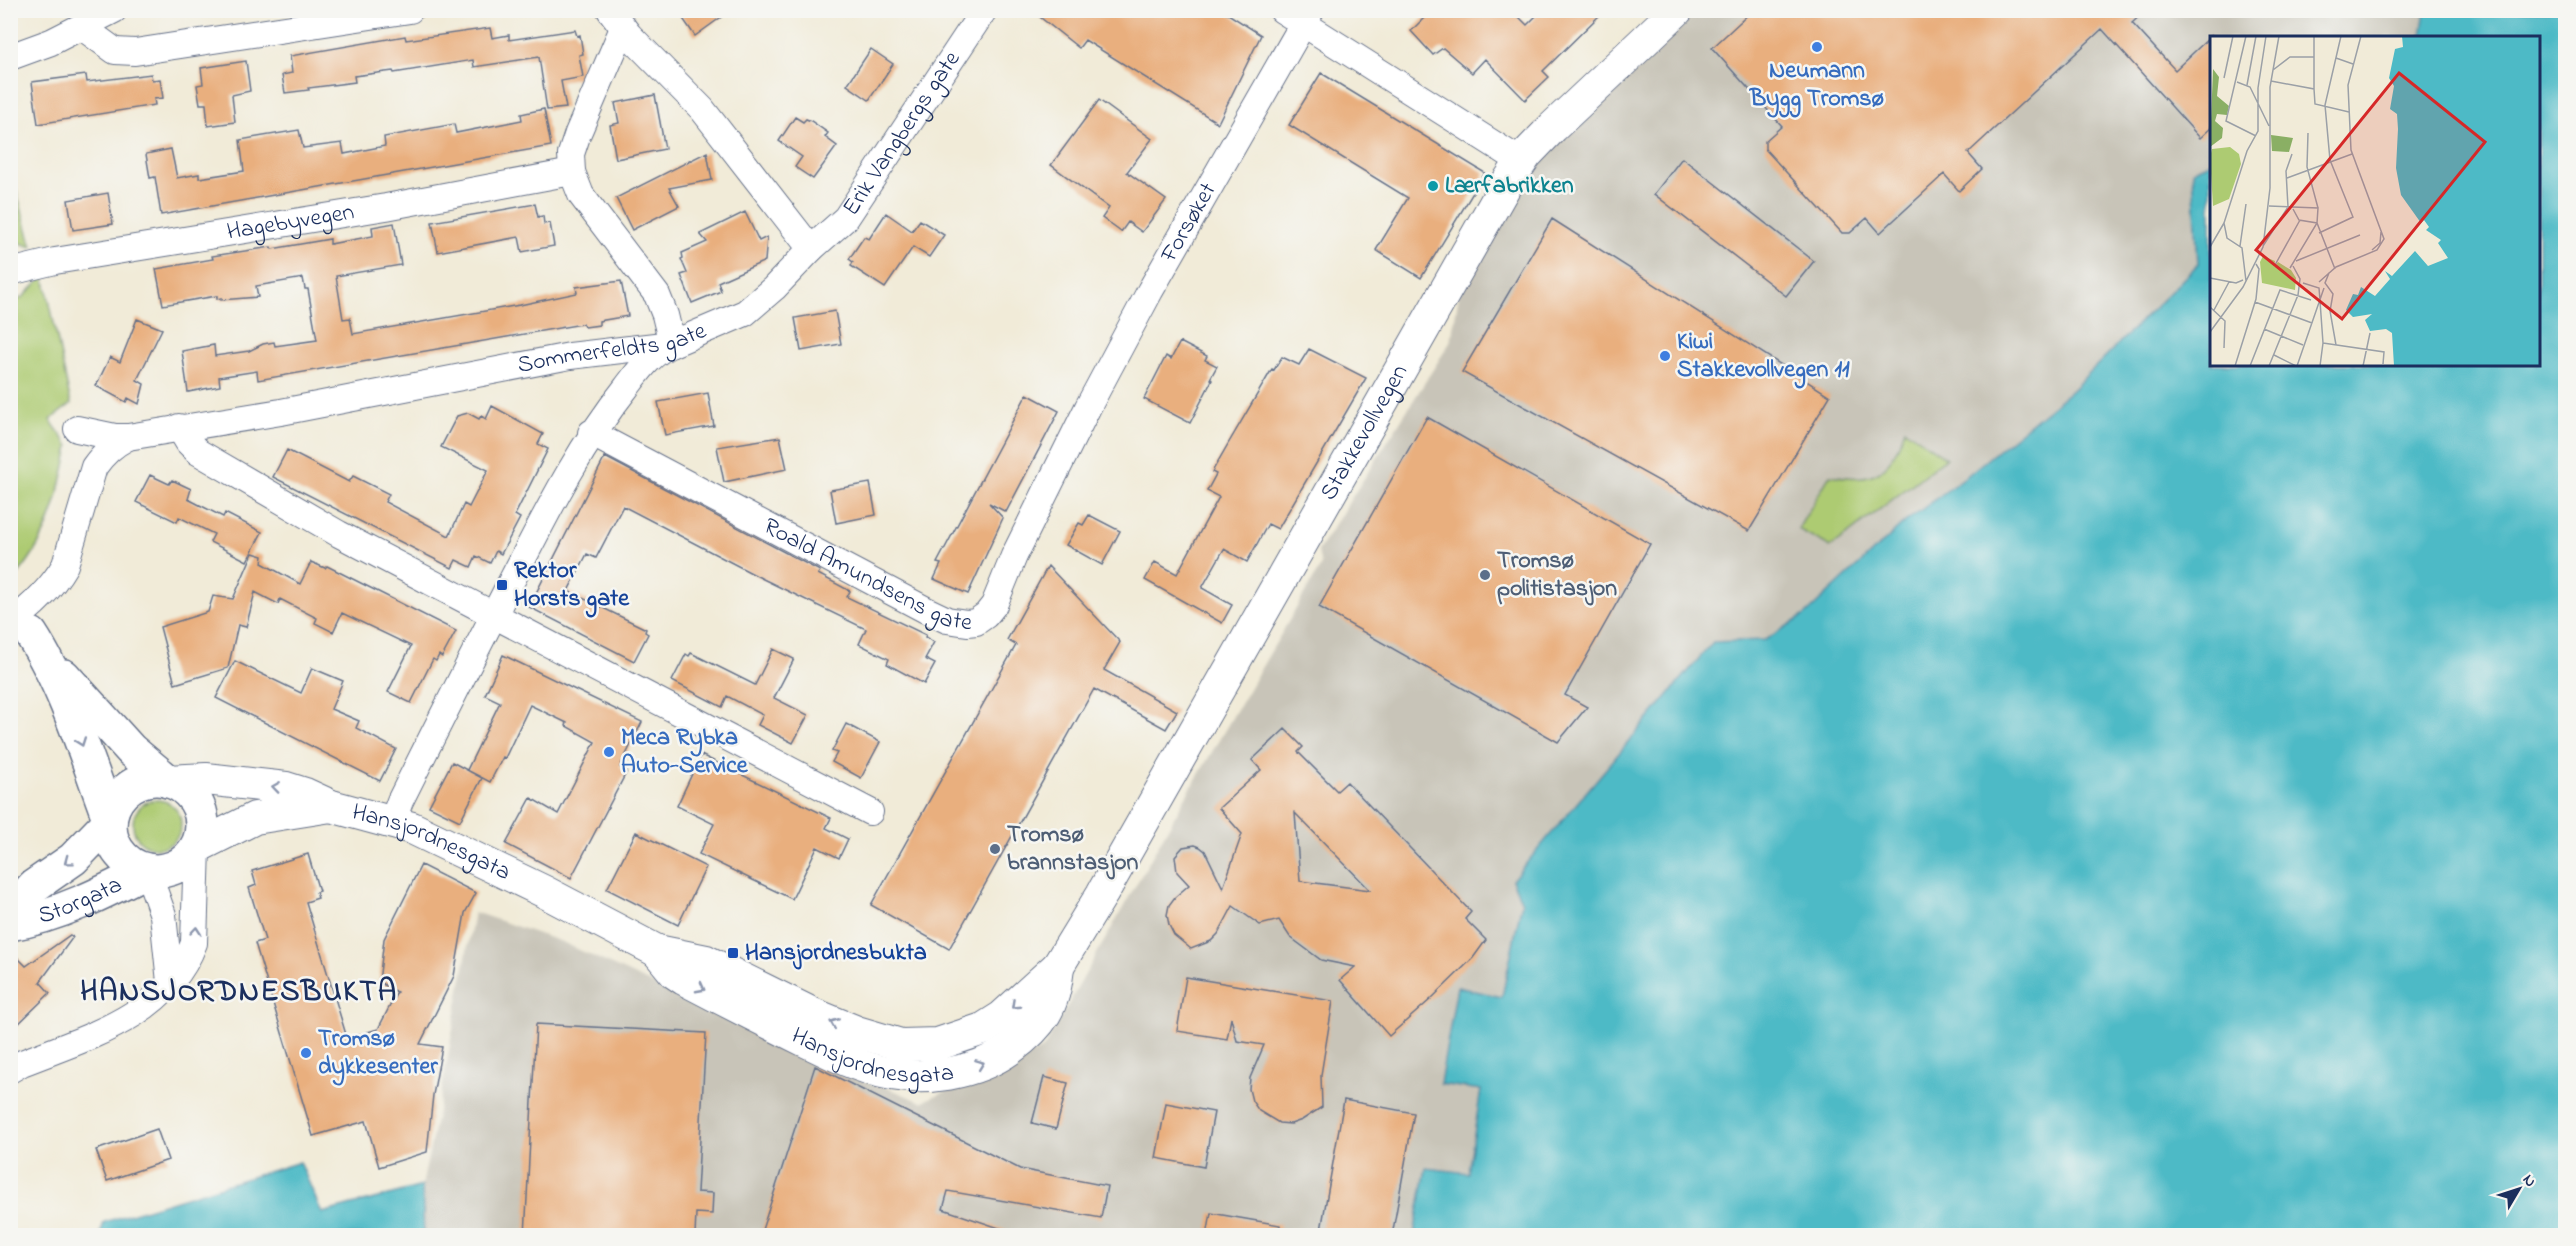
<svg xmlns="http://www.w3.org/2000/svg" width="2576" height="1246" font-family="'Indie Flower',sans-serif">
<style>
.industrial{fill:#c8c4b8}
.green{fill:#adcb72;stroke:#647d68;stroke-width:1.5}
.water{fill:#4dbac6;stroke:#347492;stroke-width:1.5}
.building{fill:#e9af7e;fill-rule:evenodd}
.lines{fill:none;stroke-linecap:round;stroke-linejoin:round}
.minor-casing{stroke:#667189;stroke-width:28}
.tertiary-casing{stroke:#667189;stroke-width:34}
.primary-casing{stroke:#667189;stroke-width:36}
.minor{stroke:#fff;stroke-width:26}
.tertiary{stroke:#fff;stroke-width:32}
.primary{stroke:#fff;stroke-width:33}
.oneway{stroke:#8d97ae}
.shop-dot{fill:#3f7fe0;stroke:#f6f6f2;stroke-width:2}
.culture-dot{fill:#0f9aa8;stroke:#f6f6f2;stroke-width:2}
.service-dot{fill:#5c6f8a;stroke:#f6f6f2;stroke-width:2}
.transit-dot{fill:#1a4fb4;stroke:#f6f6f2;stroke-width:2}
.labels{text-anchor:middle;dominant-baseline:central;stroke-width:5;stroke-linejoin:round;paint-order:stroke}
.shop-label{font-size:24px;font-weight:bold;fill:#366cbe;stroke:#f6f6f2;text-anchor:start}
.street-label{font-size:24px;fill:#1b2f5e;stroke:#f6f6f2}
.culture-label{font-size:24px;font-weight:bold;fill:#0d838f;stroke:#f6f6f2;text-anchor:start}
.service-label{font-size:24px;font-weight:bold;fill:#4e5e75;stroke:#f6f6f2;text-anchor:start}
.transit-label{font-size:24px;font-weight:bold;fill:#164399;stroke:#f6f6f2;text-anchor:start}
.district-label{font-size:30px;font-weight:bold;letter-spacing:1.5px;fill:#1b2f5e;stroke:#f6f6f2}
.inset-road{fill:none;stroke:#9ba0a7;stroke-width:1.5}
.view{fill:#d62828;fill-opacity:0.15;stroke:#d62828;stroke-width:3}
.inset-edge{fill:none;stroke:#1b2f5e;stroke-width:3}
</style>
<rect width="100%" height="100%" fill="#f6f6f2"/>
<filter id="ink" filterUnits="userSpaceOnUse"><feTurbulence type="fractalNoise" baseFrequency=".0167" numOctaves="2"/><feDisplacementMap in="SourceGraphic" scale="12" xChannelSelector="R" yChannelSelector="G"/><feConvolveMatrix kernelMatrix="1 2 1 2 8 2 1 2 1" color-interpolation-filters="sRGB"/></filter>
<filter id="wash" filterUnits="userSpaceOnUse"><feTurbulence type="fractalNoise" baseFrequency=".008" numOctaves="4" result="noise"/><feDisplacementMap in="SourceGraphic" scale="24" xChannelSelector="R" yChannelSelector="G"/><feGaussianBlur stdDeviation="1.35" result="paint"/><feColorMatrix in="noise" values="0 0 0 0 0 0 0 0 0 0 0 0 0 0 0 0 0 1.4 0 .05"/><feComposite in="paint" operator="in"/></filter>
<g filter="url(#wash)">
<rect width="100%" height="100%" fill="#f1ebd8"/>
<path class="industrial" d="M 1680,11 L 2425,11 L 2421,37 L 2212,38 L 2211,161 L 2193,171 L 2198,264 L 2072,390 L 1969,474 L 1905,522 L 1805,615 L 1765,640 L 1713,642 L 1512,879 L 1522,901 L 1502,997 L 1457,988 L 1440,1083 L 1482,1090 L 1468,1173 L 1426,1168 L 1414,1235 L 424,1236 L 422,1186 L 439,1106 L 474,912 L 562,942 L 758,1033 L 921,1102 L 1043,1049 L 1188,793 L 1321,566 L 1318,551 L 1451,341 L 1465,259 L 1534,170 L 1627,60 Z"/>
<path class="green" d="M 11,172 L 32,247 L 11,240 Z
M 44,276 L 71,404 L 50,420 L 69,446 C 60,493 47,547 11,581 L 11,302 L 23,297 Z
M 1905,429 L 1946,458 L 1831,547 L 1798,529 L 1830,475 C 1877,483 1889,473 1905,429 Z
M133 824a24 24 0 1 1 48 0a24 24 0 1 1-48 0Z"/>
<path class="water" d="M 2425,11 L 2565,11 L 2565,1235 L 1414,1235 L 1426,1168 L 1468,1173 L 1481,1090 L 1440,1084 L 1457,987 L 1502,997 L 1522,902 L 1512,880 L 1713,642 L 1765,640 L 1805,615 L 1905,522 L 1969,474 L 2072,390 L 2198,264 L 2193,171 L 2211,161 L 2212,364 L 2538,364 L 2538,38 L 2421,37 Z
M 300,1162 L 322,1213 L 422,1186 L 424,1235 L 100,1235 L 104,1222 Z"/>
<g id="blocks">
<path class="building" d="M 677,10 L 731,10 L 695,36 Z
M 1031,10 L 1222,10 L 1261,35 L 1218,123 L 1085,40 L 1079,48 Z
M 1432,10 L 1512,10 L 1527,25 L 1542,10 L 1605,10 L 1543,71 L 1549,77 L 1525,100 L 1485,59 L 1472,73 L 1443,48 L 1433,55 L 1411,31 Z
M 1753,10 L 2146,10 L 2132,23 L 2175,70 L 2211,36 L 2211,128 L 2200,138 L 2102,29 L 1968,153 L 1982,169 L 1959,191 L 1944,174 L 1880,233 L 1867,218 L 1850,233 L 1842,233 L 1765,149 L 1765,141 L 1782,126 L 1712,48 Z
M 490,28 L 492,38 L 509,35 L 509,40 L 575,30 L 577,36 L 580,35 L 583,54 L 579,55 L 583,77 L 561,81 L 566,108 L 547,110 L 539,57 L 474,67 L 473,60 L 394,73 L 393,71 L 354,76 L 355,82 L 308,88 L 309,90 L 285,93 L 282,75 L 292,73 L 290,56 L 405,36 L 406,40 Z
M 871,49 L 893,64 L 869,100 L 847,85 Z
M 246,61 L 250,91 L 232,95 L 235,122 L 208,126 L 206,104 L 200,104 L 197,85 L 203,84 L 201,68 Z
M 1321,73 L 1485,173 L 1421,278 L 1376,250 L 1408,198 L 1289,125 Z
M 151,74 L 152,80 L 160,79 L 163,98 L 154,99 L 155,105 L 38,124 L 32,82 L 86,75 L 87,82 Z
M 655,95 L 665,149 L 616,159 L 610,125 L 619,123 L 615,103 Z
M 1099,100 L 1152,139 L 1127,172 L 1166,200 L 1142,232 L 1128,222 L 1121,232 L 1102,218 L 1109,208 L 1051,165 Z
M 544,109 L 551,146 L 161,215 L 155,177 L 150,178 L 146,154 L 171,149 L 177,178 L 199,174 L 199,178 L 244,171 L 240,140 L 299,130 L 303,148 L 342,143 L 344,154 L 385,146 L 384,137 L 454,124 L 456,133 L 522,120 L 521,114 Z
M 795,117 L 803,122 L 806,119 L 811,121 L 828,133 L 825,137 L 837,146 L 813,179 L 795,167 L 802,157 L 779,141 Z
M 707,152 L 712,180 L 669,188 L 679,206 L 632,230 L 616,198 Z
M 1682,158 L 1814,261 L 1786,296 L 1654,194 Z
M 108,193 L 113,224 L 73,230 L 68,200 Z
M 535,204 L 538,217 L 543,216 L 544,224 L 550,223 L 554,246 L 522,252 L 519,237 L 438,252 L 432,222 Z
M 745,212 L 759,241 L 767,237 L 765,261 L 718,282 L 721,291 L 692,303 L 681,275 L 687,273 L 681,259 L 683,258 L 682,253 L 707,242 L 700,234 Z
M 886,213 L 912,231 L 920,220 L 944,235 L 929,257 L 913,247 L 885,288 L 851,266 L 853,262 L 849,259 L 864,237 L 869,239 Z
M 1552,219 L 1830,396 L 1749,531 L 1462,372 Z
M 394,223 L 401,265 L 336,276 L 343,319 L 350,318 L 353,334 L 520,305 L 577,293 L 576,287 L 621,281 L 628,316 L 599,321 L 599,325 L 585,327 L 582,324 L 258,380 L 257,371 L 219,377 L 220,386 L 188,392 L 182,351 L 214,345 L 215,356 L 249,351 L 263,344 L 274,342 L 275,346 L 317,340 L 308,289 L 305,289 L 303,278 L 256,286 L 258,297 L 221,300 L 221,298 L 217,299 L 217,296 L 163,305 L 156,269 L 213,259 L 212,256 L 271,247 L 272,249 L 330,239 L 330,244 L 373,236 L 372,227 Z
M 835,311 L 841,344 L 801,351 L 795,318 Z
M 137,319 L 162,329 L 137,380 L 144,384 L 139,404 L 128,398 L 126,402 L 96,386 L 110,357 L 120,362 Z
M 1180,342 L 1207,356 L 1205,360 L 1217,366 L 1210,379 L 1212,380 L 1190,423 L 1144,399 L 1166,356 L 1171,359 Z
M 1309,349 L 1366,378 L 1278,529 L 1268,524 L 1247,562 L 1224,549 L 1202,588 L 1232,605 L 1222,623 L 1145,580 L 1155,562 L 1177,574 L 1219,497 L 1207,491 L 1216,474 L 1212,472 L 1228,444 L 1272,369 L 1274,370 L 1282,357 L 1299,365 Z
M 708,393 L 714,426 L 665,435 L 658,402 Z
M 1027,394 L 1059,411 L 1006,512 L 989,503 L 1003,518 L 968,594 L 934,579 L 941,564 L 937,563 Z
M 492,406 L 543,434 L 538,444 L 548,449 L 515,515 L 520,518 L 501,554 L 496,551 L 490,563 L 476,556 L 471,567 L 456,560 L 452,568 L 273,477 L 287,450 L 349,482 L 353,476 L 389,494 L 385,502 L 449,536 L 464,504 L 469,507 L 488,470 L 441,447 L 457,416 L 468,413 L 479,419 L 481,416 L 486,419 Z
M 1427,417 L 1650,544 L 1565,695 L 1587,707 L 1558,742 L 1319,607 Z
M 780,437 L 787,469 L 724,482 L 717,447 Z
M 605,457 L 820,571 L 818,574 L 850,591 L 847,597 L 926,635 L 925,637 L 934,642 L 925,659 L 935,664 L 924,684 L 887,664 L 889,659 L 859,644 L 866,629 L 761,578 L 623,506 L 596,558 L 587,554 L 568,591 L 646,629 L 645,632 L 648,634 L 634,661 L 529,607 Z
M 150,475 L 169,484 L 172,480 L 191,489 L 188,499 L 223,517 L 225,513 L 262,532 L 247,561 L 210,542 L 214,534 L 179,517 L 177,522 L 136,502 Z
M 870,483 L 876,515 L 836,523 L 830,490 Z
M 1089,515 L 1120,531 L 1102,565 L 1066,545 L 1079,523 L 1083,525 Z
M 253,553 L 263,556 L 262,563 L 300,584 L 311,562 L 325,568 L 327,566 L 456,631 L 442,657 L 439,655 L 436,661 L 433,659 L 411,703 L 388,692 L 411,646 L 342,613 L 333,632 L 315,623 L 317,618 L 280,599 L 278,604 L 255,592 L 246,627 L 238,625 L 228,668 L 175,684 L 160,627 L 208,612 L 213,596 L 233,599 Z
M 1048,566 L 1120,642 L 1104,670 L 1177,711 L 1166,729 L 1094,689 L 949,949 L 871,905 L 1016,645 L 1007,640 Z
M 773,649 L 794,659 L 774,698 L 808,715 L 793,743 L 758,725 L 763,715 L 727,696 L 722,707 L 672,681 L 686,654 L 689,656 L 691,653 L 755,685 Z
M 503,655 L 642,722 L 620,767 L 627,771 L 571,878 L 506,844 L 531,798 L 558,814 L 595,742 L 566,726 L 567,723 L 530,705 L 505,758 L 503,757 L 490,782 L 467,770 L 500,702 L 485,695 Z
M 235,661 L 301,693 L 312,668 L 343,681 L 331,709 L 359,721 L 356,728 L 396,749 L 380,781 L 216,698 Z
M 846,724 L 880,742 L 861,778 L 832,762 L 837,753 L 832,751 Z
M 1285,729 L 1303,747 L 1298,752 L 1337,791 L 1347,782 L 1471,912 L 1465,919 L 1486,940 L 1473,958 L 1431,999 L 1389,1036 L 1340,980 L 1355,967 L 1321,960 L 1290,937 L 1279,920 L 1260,925 L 1233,906 L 1218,934 L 1211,941 L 1191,949 L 1174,935 L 1169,925 L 1167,915 L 1169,905 L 1175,897 L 1189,885 L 1177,872 L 1175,856 L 1183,847 L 1195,845 L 1200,847 L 1205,851 L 1223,888 L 1242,834 L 1219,808 L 1261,770 L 1252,760 ZM 1295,813 L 1370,890 L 1300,881 Z
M 701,755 L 831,818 L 826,828 L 848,839 L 839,858 L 817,847 L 792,899 L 699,854 L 714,824 L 677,806 Z
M 452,762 L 482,778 L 460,821 L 429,806 Z
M 636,832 L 706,867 L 678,925 L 607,889 Z
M 308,854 L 319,891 L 316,892 L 318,898 L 306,902 L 347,1038 L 378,1029 L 397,992 L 379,982 L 384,939 L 421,865 L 476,893 L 465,913 L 454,976 L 420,1044 L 442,1047 L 433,1095 L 427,1152 L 379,1167 L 366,1121 L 313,1136 L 255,943 L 265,940 L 249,888 L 256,885 L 252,871 Z
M 70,935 L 73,937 L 40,982 L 50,993 L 10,1032 L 10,950 L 26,966 Z
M 1186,977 L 1333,1001 L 1321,1075 L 1322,1107 L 1302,1120 L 1291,1124 L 1279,1123 L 1259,1111 L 1252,1101 L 1249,1089 L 1250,1078 L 1264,1045 L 1237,1041 L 1231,1018 L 1227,1039 L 1177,1031 Z
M 536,1024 L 706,1033 L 697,1192 L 713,1193 L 712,1214 L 696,1213 L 695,1236 L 525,1236 Z
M 815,1066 L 1020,1169 L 1107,1186 L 1101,1218 L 948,1191 L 943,1209 L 1011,1232 L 1010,1236 L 760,1236 Z
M 1044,1077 L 1068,1083 L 1056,1129 L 1032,1123 Z
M 1344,1100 L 1414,1113 L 1392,1236 L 1320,1236 Z
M 1166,1103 L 1214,1112 L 1204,1167 L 1156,1158 Z
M 157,1129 L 168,1160 L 107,1181 L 96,1150 Z
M 1211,1213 L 1280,1225 L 1279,1236 L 1207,1236 Z"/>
</g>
</g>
<g filter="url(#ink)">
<use href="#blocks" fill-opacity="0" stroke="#667189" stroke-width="1.5"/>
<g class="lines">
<defs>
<g id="minor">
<path d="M 1282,10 L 1522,162"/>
<path d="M 82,27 L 115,51 L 135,52 L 410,10"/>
<path d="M 10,57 L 51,42 L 114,10"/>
<path id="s1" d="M 811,249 L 846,218 L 984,10"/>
<path id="s2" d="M 10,272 L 55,261 L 386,207 L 572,172"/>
<path d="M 179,427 L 188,442 L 198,452 L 339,534 L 870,812"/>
<path id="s3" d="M 77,429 L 115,437 L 128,437 L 281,412 L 570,356 L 672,344 L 745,313 L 774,288 L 811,249 L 702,109 L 629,35 L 610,10"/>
<path id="s4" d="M 591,433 L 926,610 L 947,620 L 967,623 L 976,622 L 986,615 L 994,605 L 1014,556 L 1088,407 L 1150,291 L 1311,10"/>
<path d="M 10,623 C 33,606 51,589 65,565 L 94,467 C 104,453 113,445 128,437"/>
<path d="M 392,823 L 400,801 C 437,727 474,653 512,580 C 546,514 579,447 626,388 C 639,371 651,353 672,344 L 665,315 L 657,295 L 581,195 L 572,172 L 571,154 L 578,133 L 623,28"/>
<path d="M 147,870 L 163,915 L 170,982"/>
<path d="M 10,1070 L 22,1063 C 87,1037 167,1016 194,943 L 197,847"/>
</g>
<g id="tertiary">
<path id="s5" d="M 168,781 L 206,779 L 286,788 L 305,794 L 331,806 L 412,828 L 543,891 L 657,951 L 706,961 L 813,1014 L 857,1032 L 901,1045 L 938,1044 L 983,1029 L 1002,1017 L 1058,966 L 1102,894 L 1505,186 L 1526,155 L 1553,127 L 1677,10"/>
<path d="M 197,847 L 255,818 L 331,806"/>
<path id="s6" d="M 657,951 L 675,973 L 684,979 C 724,1000 765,1021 806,1041 C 831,1053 856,1066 882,1072 C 924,1082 975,1074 1010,1049 C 1042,1026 1055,1006 1058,966"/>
</g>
<g id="primary">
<path d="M 64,676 L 131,750 L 168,781"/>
<circle cx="156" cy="825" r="46"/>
<path d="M 10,912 L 34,886 L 73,859 L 110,821 C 88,762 65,686 31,634"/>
<path id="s7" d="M 10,924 C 58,916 105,892 147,870"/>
</g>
</defs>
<use href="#minor" class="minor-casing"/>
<use href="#tertiary" class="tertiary-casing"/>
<use href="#primary" class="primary-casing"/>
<use href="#minor" class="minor"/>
<use href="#tertiary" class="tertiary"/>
<use href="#primary" class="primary"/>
</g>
<defs><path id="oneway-chevron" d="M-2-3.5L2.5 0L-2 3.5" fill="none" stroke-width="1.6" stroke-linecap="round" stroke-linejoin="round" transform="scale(1.5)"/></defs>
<g class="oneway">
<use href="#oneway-chevron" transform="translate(81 742) rotate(70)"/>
<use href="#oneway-chevron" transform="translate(276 787) rotate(-172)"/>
<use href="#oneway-chevron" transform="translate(68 861) rotate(143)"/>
<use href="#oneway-chevron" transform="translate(196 931) rotate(-85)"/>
<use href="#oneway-chevron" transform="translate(701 988) rotate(28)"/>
<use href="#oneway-chevron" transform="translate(1015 1005) rotate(137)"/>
<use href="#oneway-chevron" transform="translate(834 1023) rotate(-158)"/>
<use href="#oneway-chevron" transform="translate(980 1064) rotate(-21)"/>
</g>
</g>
<g class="shop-dot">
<circle cx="1817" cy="47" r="6"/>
<circle cx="1665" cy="356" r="6"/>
<circle cx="609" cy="752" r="6"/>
<circle cx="306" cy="1053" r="6"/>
</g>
<circle class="culture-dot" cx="1433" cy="186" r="6"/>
<g class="service-dot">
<circle cx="1485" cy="575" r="6"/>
<circle cx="995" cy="849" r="6"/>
</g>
<g class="transit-dot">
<rect x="496" y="579" width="12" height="12" rx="3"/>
<rect x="727" y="947" width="12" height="12" rx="3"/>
</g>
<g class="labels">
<g class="shop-label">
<text x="1817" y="71" text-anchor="middle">Neumann<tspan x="1817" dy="28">Bygg Tromsø</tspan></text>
<text x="1677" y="342">Kiwi<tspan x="1677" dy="28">Stakkevollvegen 11</tspan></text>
<text x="621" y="738">Meca Rybka<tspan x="621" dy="28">Auto-Service</tspan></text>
<text x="318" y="1039">Tromsø<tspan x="318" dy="28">dykkesenter</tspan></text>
</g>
<g class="street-label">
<text stroke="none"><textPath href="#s1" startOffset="148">Erik Vangbergs gate</textPath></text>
<text stroke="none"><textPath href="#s4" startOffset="886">Forsøket</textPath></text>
<text stroke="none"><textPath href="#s2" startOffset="285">Hagebyvegen</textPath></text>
<text stroke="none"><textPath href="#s3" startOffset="544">Sommerfeldts gate</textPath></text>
<text stroke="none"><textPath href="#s5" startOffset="1586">Stakkevollvegen</textPath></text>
<text stroke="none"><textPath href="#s4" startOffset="312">Roald Amundsens gate</textPath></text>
<text stroke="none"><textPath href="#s5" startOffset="274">Hansjordnesgata</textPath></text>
<text stroke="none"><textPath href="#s7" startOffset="74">Storgata</textPath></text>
<text stroke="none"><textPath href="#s6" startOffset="246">Hansjordnesgata</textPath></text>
</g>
<g class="culture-label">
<text x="1445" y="186">Lærfabrikken</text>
</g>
<g class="service-label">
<text x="1497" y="561">Tromsø<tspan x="1497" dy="28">politistasjon</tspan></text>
<text x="1007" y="835">Tromsø<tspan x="1007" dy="28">brannstasjon</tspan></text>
</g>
<g class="transit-label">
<text x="514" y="571">Rektor<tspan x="514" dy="28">Horsts gate</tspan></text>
<text x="745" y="953">Hansjordnesbukta</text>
</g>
<g class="district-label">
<text x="239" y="993">HANSJORDNESBUKTA</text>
</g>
</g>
<g transform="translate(2210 36)">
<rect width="330" height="330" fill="#f1ebd8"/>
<path d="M 20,111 L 29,118 L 31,128 L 19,163 L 3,170 L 0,121 L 2,113 ZM 53,220 L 65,225 L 64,231 L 68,226 L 81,234 L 86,242 L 85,254 L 52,247 L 50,226 Z" fill="#adcb72"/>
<path d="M 3,33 L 9,41 L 7,60 L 19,70 L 17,79 L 7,78 L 5,85 L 13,92 L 12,102 L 0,111 ZM 61,99 L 83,102 L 79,116 L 62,115 Z" fill="#8aaf64"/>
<path d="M 192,0 L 330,0 L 330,330 L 184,330 L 182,297 L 176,293 L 160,295 L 155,284 L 162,278 L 143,281 L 136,274 L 143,258 L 148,259 L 151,251 L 165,260 L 180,243 L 175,235 L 182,240 L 205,215 L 218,230 L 238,222 L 228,207 L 231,204 L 216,194 L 219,191 L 214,184 L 211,187 L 191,159 L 186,132 L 188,93 L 187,78 L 180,73 L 184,50 L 179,42 L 185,13 L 193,11 Z" fill="#4dbac6"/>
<path class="inset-road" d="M 36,0 L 16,85 L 46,100M 104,0 L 104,53M 126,22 L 143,28M 63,34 L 80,21 L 104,21M 14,42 L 23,0M 61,45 L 104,53 L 105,68 L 139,76M 27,46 L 40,51 L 59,90M 37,49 L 46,0M 98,97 L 97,131 L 108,172M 77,142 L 142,118M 59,170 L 108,172 L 107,187 L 80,232M 83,173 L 89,184 L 107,187 L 125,233M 109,197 L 143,181 L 120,124 L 115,69 L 131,0M 30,210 L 36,168M 53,210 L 78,171 L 76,135 L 82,118M 0,211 L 14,187M 162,214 L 170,207 L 171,196M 86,225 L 150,199M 65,229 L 90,184M 119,237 L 115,247 L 123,258 L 120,275 L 126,309M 0,242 L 26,247 L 33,244M 36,245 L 32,212 L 17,202 L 14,187 L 37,115 L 48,95 L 48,52 L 56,0M 109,246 L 126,231 L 167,214 L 174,203 L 141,114 L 138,49 L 151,0M 93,247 L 109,252 L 110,264M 110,265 L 113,307 L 110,330M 45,266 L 102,287M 0,271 L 15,285 L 14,312M 4,274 L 19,246M 54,293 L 93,309M 0,296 L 33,251 L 53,211 L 60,152 L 60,51 L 69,0M 113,307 L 174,316 L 173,328M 64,319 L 86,330M 25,330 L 46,263 L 49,233 L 46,228M 40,330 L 70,254 L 101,264M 59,330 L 88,259 L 90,243 L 83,230M 87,330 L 114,252M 153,330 L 160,297"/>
<path class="view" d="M 189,37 L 275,106 L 132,283 L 46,214 Z"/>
<rect width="330" height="330" class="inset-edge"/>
</g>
<rect width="2576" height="1246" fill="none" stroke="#f6f6f2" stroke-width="36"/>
<g transform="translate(2519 1189) rotate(51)" stroke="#f6f6f2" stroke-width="4.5" paint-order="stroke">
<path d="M0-4.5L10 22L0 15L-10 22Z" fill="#1b2f5e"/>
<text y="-9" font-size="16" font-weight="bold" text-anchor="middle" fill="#1b2f5e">N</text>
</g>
</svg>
